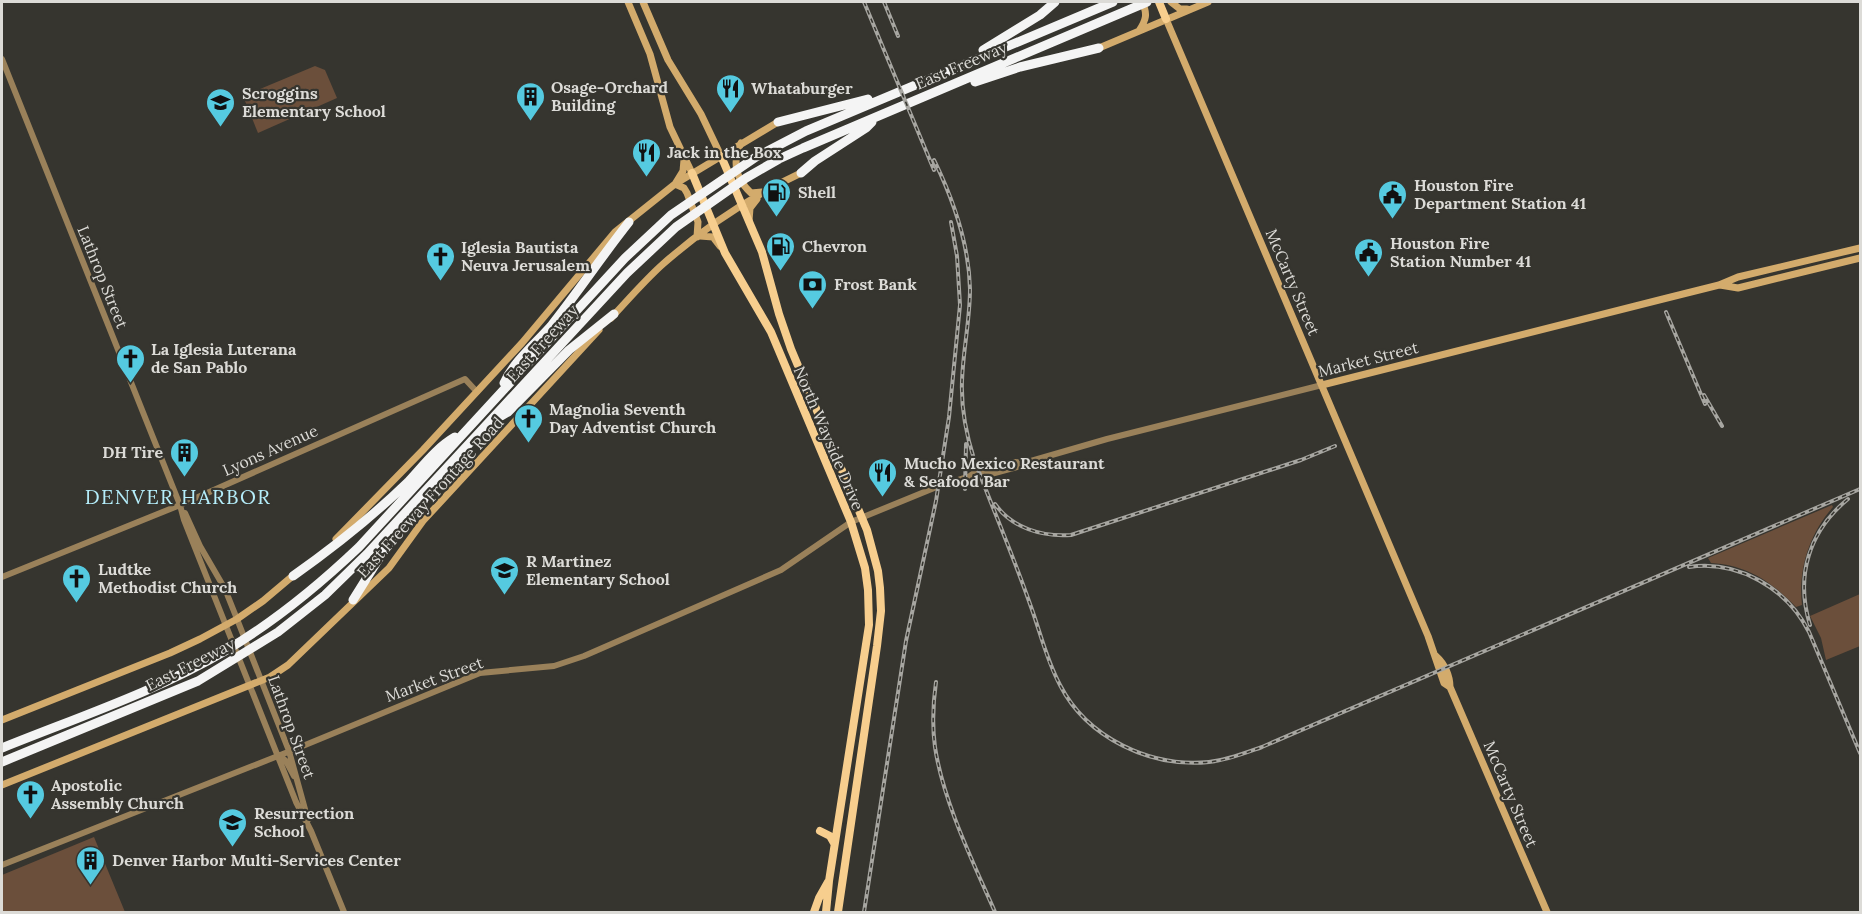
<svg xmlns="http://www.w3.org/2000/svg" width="1862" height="914" font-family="Lora,serif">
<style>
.green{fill:#6b4f3b}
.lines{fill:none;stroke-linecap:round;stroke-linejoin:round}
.tertiary{stroke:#9a815a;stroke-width:6}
.secondary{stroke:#d3ab6c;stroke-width:7}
.primary{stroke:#f7ce8e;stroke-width:8}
.motorway{stroke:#f4f4f4;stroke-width:9}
.rail-casing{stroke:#a7a6a1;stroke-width:4}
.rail{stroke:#36352f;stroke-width:1.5;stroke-dasharray:4.5;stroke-linecap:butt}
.labels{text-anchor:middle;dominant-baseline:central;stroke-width:4.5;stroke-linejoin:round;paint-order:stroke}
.street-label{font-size:16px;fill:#dcdbd7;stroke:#36352f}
.poi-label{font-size:16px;font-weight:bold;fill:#dcdbd7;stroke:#36352f;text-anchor:start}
.quarter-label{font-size:20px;letter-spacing:1.5px;fill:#b5eefb;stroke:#36352f}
</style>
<rect width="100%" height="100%" fill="#36352f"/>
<path class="green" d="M 315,66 L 325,70 L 337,98 L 258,133 L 243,96 Z
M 1832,505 L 1833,507 C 1809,534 1798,570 1802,605 L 1796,607 C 1772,582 1747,565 1711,563 L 1708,558 Z
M 1860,594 L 1860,646 L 1826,660 L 1821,638 L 1810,616 Z
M 94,837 L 125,912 L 2,912 L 2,875 Z"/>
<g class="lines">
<path class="tertiary" d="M 2,59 L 180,505 L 184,520 L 296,802 L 311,831 L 344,912
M 970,476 L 976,478 L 1017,467 L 1024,463
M 185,513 L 200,546 L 225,589 L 237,619 L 289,751 L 308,820
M 2,577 L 180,505 L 465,379 L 477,392
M 279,755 L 286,761 L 294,776
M 2,865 L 293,750 L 480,673 L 554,666 L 584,656 L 781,570 L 851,522 L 939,486 L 970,476 L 974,473 L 1015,462 L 1024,463 L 1107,439 L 1322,385"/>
<path class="secondary" d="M 628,2 L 650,54 L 670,127 L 692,173
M 643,2 L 668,60 L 701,114 L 721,156
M 1171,2 L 1180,9 L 1187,9
M 1166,19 L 1428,636 L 1444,683 L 1450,687
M 1139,31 C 1146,20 1148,14 1142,2
M 1099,48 L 1208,2
M 741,143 C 732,162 735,178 751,193 L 762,192
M 684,160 L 683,171 L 675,184 L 684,188 L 687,193 L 698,222 L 697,237
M 749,221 L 750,208 L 757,199
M 700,236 L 713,237 L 720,246
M 1720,285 L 1738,288 L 1860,258
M 611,318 C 628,300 644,281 663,264 C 704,228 752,196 801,173
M 1322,385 L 1663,299 L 1719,285 L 1738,277 L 1860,248
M 336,539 L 423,450 L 522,343 L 615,232 L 675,184 L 778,122
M 1436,656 C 1445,664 1450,676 1450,687 L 1547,912
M 2,720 L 170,653 L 200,639 L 237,619 L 263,601 L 295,574
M 2,785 L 270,677 L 288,665 L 389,568 L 423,521 L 599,330"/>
<path class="primary" d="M 1159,2 L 1166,19
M 721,156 L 762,252 L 779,314 L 791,349 L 867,530 L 878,571 L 880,588 L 881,611 L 877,646 L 838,912
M 692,173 L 725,253 L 771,332 L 851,522 L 865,568 L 868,590 L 869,625 L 829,881 L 826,912
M 820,831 L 830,836 L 834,843
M 814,912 L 819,898 L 828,882"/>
<path class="motorway" d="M 983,50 L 1040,15 L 1055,2
M 975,82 L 1020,67 L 1099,48
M 778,122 L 868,99
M 801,173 L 815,161 L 866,128 L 872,122
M 504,383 C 514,361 535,344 551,326 C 578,292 602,256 629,222
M 501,416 L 508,412 L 569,350 L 614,314
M 293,576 C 334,547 372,517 408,482 C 423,466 436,448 455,437
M 353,600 L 383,552 L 420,508 L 425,497
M 2,748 C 76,718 155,692 225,651 C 274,622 318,586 359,547 L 625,258 L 671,215 L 756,157 L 806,131 L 1113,2
M 2,762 L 198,681 L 278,632 L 325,595 L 367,554 L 627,273 L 676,227 L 746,178 L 779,159 L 803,148 L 1147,2"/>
<defs>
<path id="rail" d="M 864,2 L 934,170
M 884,2 L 898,36
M 934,160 C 954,201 969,244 970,289 C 970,320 963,350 962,381 C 961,407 966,434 974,459 C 992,507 1013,555 1030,604 C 1040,631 1046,659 1060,685 C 1087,738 1151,768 1209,762 C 1228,760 1245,753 1262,747 L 1860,489
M 1666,312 L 1705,404
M 1704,395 L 1722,426
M 965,489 L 966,444
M 995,504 C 1012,528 1042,537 1071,535 L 1301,460 L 1335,446
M 1689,567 C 1738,560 1787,588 1809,632 L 1860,753
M 1810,625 C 1795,576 1809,531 1848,499
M 936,682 C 933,703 932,725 935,747 C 943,801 973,862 995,912
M 864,912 L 906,641 L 936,501 L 949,417 L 960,305 L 957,256 L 951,222"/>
</defs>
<use href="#rail" class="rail-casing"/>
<use href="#rail" class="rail"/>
</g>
<defs>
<symbol id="restaurant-pin" viewBox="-11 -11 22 30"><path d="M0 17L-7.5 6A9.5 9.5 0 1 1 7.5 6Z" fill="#55cae0" stroke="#36352f"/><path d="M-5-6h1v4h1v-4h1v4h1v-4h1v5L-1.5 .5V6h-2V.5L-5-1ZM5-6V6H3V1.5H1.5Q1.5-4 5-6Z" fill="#111"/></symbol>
<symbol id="building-pin" viewBox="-11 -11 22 30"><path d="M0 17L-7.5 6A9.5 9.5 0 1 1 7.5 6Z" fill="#55cae0" stroke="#36352f"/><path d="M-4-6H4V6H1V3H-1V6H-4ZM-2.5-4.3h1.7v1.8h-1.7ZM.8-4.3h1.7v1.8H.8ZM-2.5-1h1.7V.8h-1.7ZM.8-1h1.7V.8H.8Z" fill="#111"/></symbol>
<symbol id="school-pin" viewBox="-11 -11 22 30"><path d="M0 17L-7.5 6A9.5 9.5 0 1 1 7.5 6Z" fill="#55cae0" stroke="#36352f"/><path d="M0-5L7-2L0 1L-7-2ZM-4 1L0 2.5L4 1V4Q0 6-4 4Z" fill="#111"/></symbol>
<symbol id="fuel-pin" viewBox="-11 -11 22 30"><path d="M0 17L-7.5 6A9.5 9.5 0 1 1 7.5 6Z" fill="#55cae0" stroke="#36352f"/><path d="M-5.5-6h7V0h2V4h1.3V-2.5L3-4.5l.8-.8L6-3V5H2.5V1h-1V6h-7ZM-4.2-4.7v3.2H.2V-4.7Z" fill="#111"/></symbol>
<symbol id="civic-pin" viewBox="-11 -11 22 30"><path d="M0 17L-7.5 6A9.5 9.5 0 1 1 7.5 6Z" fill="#55cae0" stroke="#36352f"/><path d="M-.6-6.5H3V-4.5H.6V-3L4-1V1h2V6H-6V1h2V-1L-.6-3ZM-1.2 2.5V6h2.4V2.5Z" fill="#111"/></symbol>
<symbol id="church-pin" viewBox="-11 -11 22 30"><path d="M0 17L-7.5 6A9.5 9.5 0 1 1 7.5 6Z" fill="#55cae0" stroke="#36352f"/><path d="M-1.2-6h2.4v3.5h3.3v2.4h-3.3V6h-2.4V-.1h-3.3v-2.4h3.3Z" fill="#111"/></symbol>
<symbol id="bank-pin" viewBox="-11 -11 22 30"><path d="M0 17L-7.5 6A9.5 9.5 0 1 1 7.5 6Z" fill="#55cae0" stroke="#36352f"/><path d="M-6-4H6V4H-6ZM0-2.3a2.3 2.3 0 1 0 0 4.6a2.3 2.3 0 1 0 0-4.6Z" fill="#111"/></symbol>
</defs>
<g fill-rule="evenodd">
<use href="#restaurant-pin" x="714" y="72" width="33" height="45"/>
<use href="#building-pin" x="514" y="80" width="33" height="45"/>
<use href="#school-pin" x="204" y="86" width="33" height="45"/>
<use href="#restaurant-pin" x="630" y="136" width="33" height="45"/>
<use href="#fuel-pin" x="760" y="176" width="33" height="45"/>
<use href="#civic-pin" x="1376" y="178" width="33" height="45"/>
<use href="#fuel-pin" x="764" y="230" width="33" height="45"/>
<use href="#civic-pin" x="1352" y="236" width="33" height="45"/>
<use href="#church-pin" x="424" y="240" width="33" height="45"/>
<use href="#bank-pin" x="796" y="268" width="33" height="45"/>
<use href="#church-pin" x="114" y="342" width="33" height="45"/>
<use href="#church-pin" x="512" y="402" width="33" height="45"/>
<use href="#building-pin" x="168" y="436" width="33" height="45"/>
<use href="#restaurant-pin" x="866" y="456" width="33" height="45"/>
<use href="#school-pin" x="488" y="554" width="33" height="45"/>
<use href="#church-pin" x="60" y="562" width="33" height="45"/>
<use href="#church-pin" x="14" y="778" width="33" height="45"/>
<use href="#school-pin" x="216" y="806" width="33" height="45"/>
<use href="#building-pin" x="74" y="844" width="33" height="45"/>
</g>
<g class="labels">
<g class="street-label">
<text transform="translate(961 65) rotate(-23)">East Freeway</text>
<text transform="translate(103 277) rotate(68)">Lathrop Street</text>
<text transform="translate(1293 282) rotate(67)">McCarty Street</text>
<text transform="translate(542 343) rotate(-48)">East Freeway</text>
<text transform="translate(1368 359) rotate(-14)">Market Street</text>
<text transform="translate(829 438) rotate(67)">North Wayside Drive</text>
<text transform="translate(270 450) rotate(-24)">Lyons Avenue</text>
<text transform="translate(430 497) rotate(-48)">East Freeway Frontage Road</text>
<text transform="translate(190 664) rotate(-27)">East Freeway</text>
<text transform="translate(434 679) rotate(-20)">Market Street</text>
<text transform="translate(292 727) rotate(70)">Lathrop Street</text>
<text transform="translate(1511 794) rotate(67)">McCarty Street</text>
</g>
<g class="poi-label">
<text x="551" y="87">Osage-Orchard<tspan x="551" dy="18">Building</tspan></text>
<text x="751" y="88">Whataburger</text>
<text x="242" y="93">Scroggins<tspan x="242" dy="18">Elementary School</tspan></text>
<text x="667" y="152">Jack in the Box</text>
<text x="1414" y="185">Houston Fire<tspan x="1414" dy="18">Department Station 41</tspan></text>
<text x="798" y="192">Shell</text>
<text x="1390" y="243">Houston Fire<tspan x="1390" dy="18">Station Number 41</tspan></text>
<text x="802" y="246">Chevron</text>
<text x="461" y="247">Iglesia Bautista<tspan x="461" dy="18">Neuva Jerusalem</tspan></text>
<text x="834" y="284">Frost Bank</text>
<text x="151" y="349">La Iglesia Luterana<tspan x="151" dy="18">de San Pablo</tspan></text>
<text x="549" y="409">Magnolia Seventh<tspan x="549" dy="18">Day Adventist Church</tspan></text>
<text x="163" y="452" text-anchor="end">DH Tire</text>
<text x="904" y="463">Mucho Mexico Restaurant<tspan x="904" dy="18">&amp; Seafood Bar</tspan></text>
<text x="526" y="561">R Martinez<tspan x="526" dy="18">Elementary School</tspan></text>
<text x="98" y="569">Ludtke<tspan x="98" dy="18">Methodist Church</tspan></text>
<text x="51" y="785">Apostolic<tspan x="51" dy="18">Assembly Church</tspan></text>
<text x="254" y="813">Resurrection<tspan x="254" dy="18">School</tspan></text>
<text x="112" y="860">Denver Harbor Multi-Services Center</text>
</g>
<g class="quarter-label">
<text x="178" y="496">DENVER HARBOR</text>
</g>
</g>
<rect width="1862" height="914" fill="none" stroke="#dcdbd7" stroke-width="6"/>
</svg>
